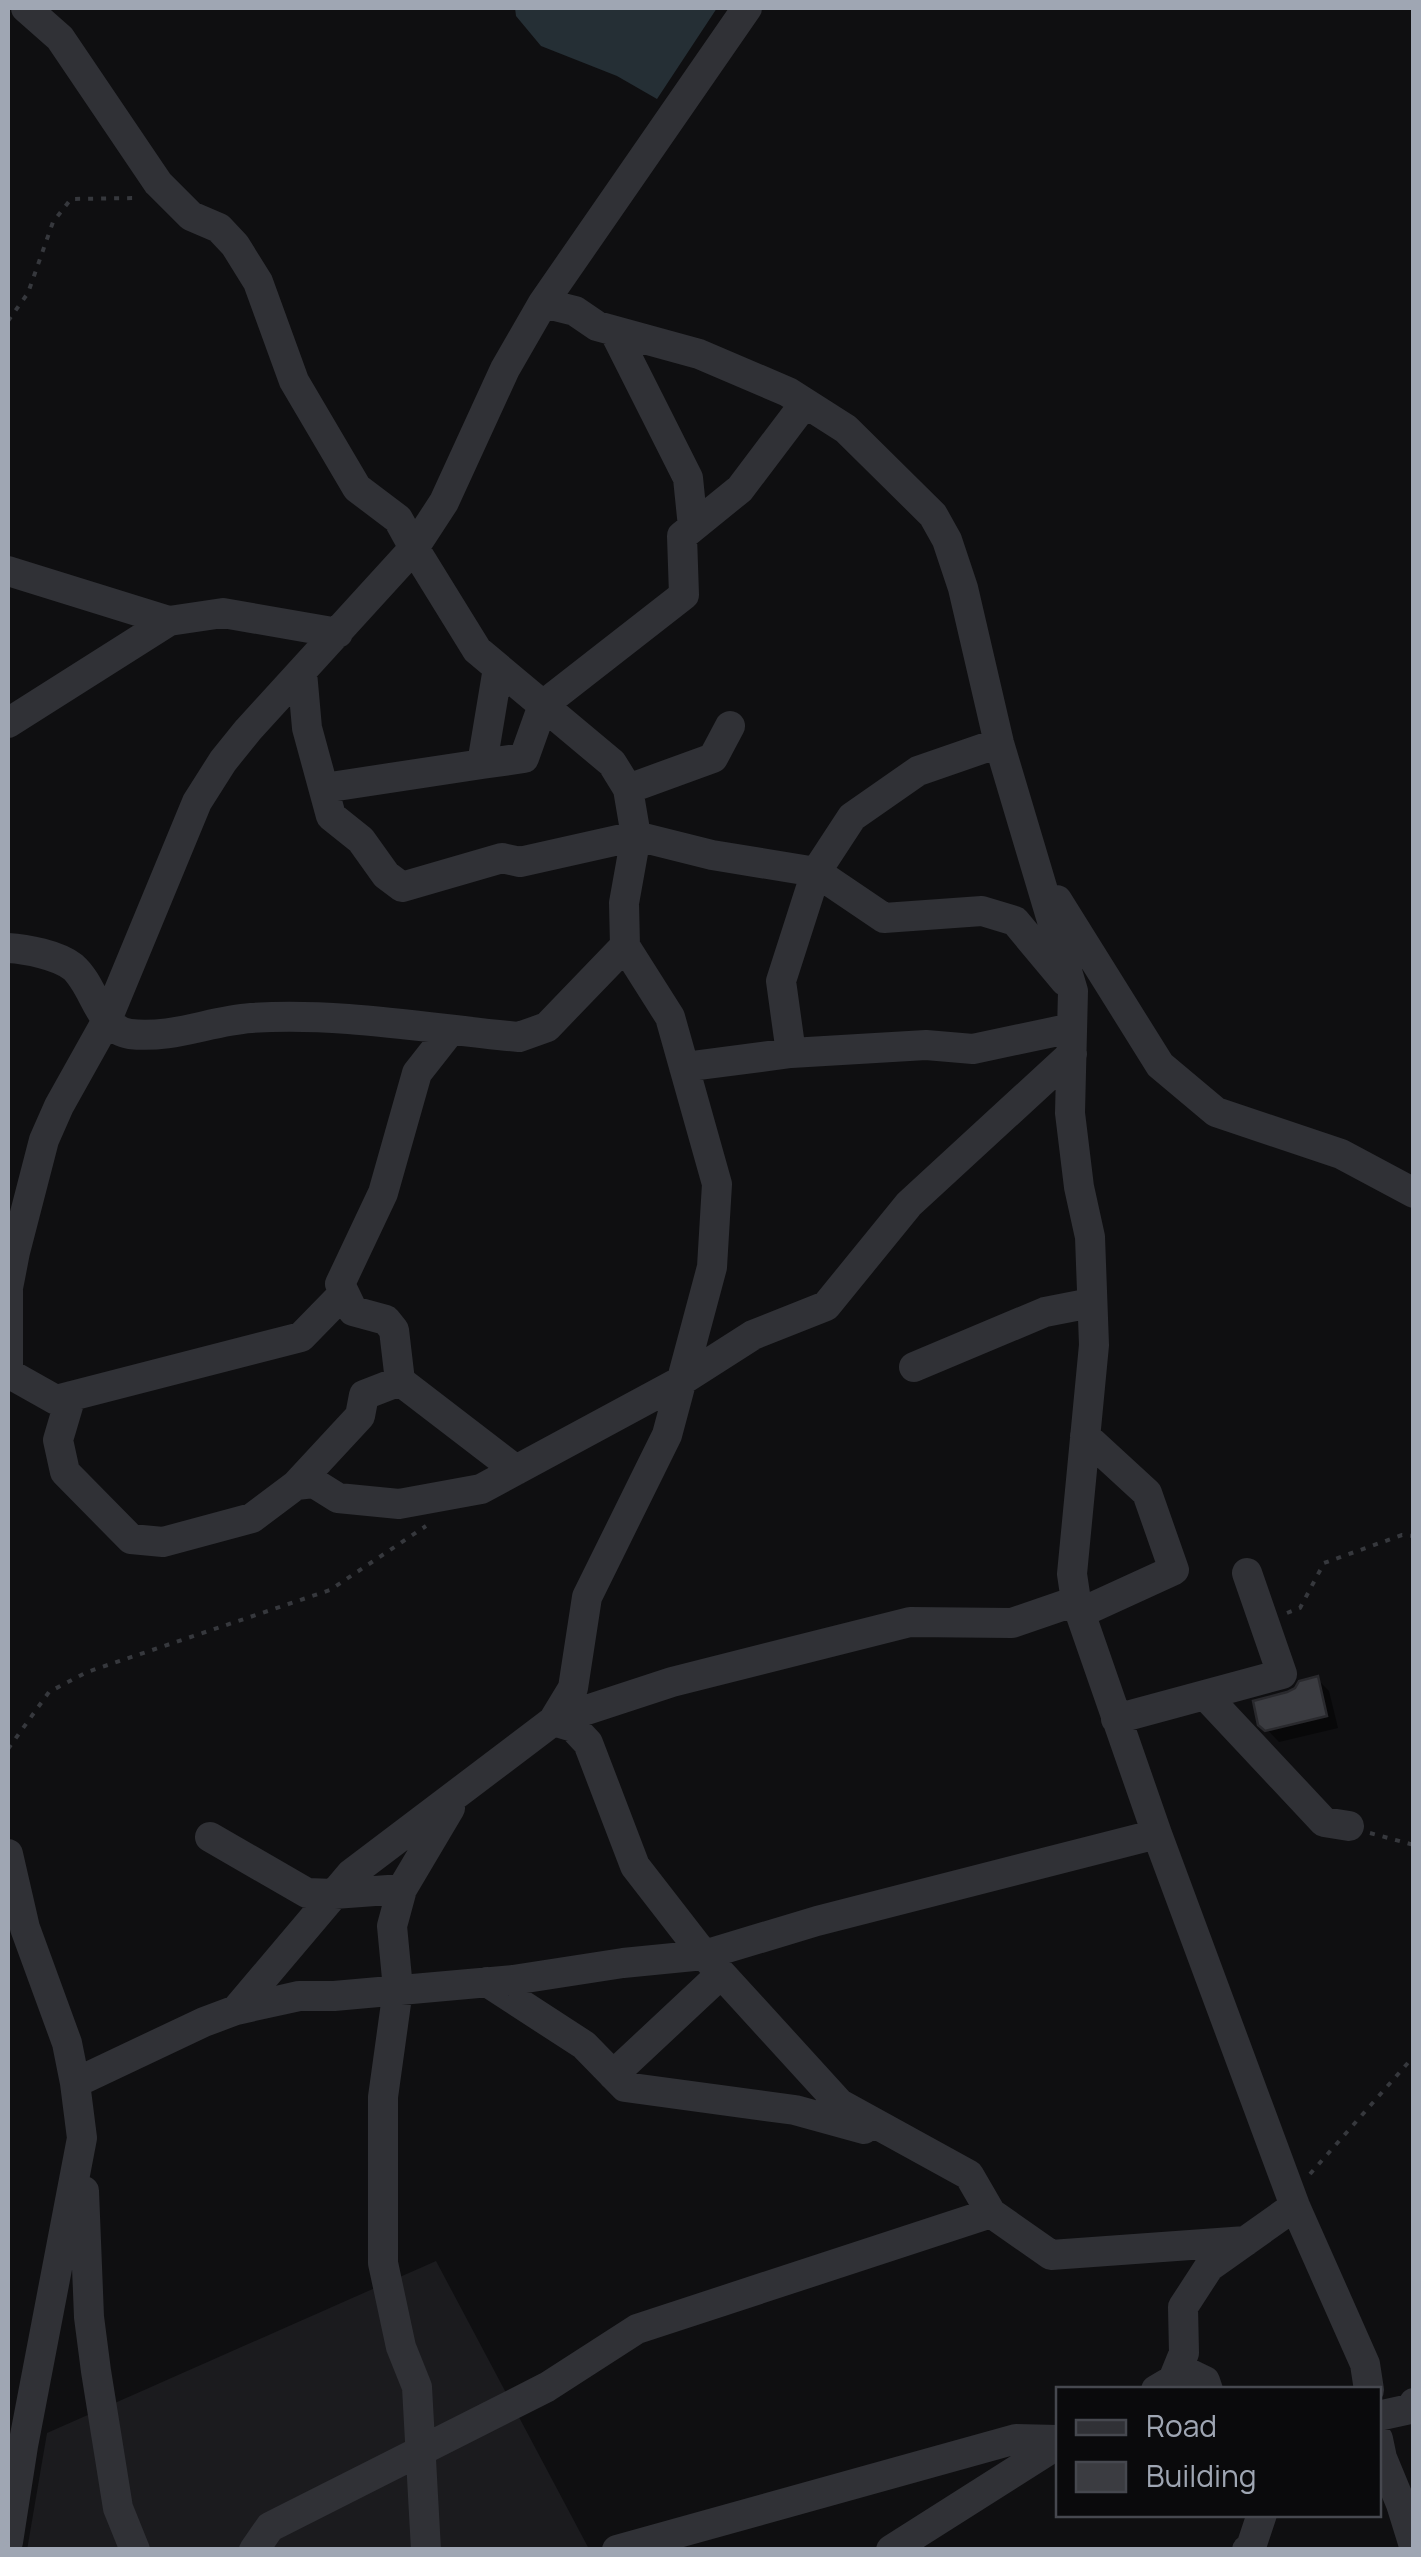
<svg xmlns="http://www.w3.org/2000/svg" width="1421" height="2557" font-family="Manrope,sans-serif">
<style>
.built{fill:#1b1b1e}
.water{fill:#252f35}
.shadow{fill:#0007}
.building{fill:#3b3c41;stroke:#29292d;stroke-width:2.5}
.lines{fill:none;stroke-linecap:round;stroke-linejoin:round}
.path{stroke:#36383d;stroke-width:4;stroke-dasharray:5 8;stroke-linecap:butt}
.minor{stroke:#303136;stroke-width:30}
</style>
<rect width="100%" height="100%" fill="#0f0f11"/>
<path class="built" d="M 436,2261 L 589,2549 L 27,2550 L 47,2433 Z"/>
<path class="water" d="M 515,8 L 717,8 L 657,99 L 617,76 L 541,46 L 516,16 Z"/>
<path class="shadow" d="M 1317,1679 L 1329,1691 L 1338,1728 L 1279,1742 L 1261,1723 L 1288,1694 Z"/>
<path class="building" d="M 1318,1676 L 1327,1716 L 1265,1731 L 1258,1725 L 1253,1701 L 1287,1692 L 1295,1688 L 1299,1681 Z"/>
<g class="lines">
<path class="path" d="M 8,321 L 28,293 L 53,222 L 71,199 L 137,198
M 1287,1613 L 1300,1608 L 1324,1563 L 1402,1535 L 1414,1536
M 8,1749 L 49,1692 L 87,1672 L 330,1590 L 426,1526
M 1370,1833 L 1414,1845
M 1310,2174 L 1414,2056"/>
<path class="minor" d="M 26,8 L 60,38 L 158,183 L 191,216 L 219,228 L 235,245 L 258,282 L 294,381 L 357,488 L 398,519 L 414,548 L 477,650 L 612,763 L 628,789 L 636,836 L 624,903 L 625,946 L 670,1017 L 717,1184 L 712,1267 L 667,1435 L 587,1597 L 573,1688 L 553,1721 L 351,1874 L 236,2010
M 543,303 L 575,311 L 597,326 L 699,354 L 788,392 L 846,429 L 933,515 L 947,540 L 963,588 L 999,743 L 1073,991 L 1070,1113 L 1079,1187 L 1090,1237 L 1094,1345 L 1072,1574 L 1076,1601 L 1157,1834 L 1295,2206 L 1365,2364 L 1369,2390
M 614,331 L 688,478 L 693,527
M 8,571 L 169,621
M 302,672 L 307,728 L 331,816 L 361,840 L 386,875 L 402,887 L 502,858 L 520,862 L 636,836 L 712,855 L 816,872 L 884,918 L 982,911 L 1015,921 L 1065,981
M 8,723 L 169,621 L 223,613 L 338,633
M 482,764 L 524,758 L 543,705 L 684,595 L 682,536 L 740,489 L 805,403
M 324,788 L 482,764 L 498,668
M 628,789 L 713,758 L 730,726
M 1057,900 L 1160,1065 L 1216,1112 L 1341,1154 L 1414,1193
M 8,948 C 26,949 58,955 73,967 C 95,986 99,1030 130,1034 C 172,1039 210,1021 251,1018 C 340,1012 431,1029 519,1037 L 547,1027 L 625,946
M 791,1053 L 781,981 L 816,872 L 852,817 L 918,771 L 999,743
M 684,1067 L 791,1053 L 926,1045 L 973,1049 L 1072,1028
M 914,1367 L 1045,1312 L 1091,1303
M 8,1373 L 56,1400 L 301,1337 L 344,1293
M 8,1375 L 8,1288 L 15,1252 L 44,1140 L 59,1106 L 106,1022 L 197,802 L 223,761 L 248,730 L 414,548 L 444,502 L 505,369 L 543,303 L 747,8
M 400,1381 L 394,1330 L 386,1320 L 353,1311 L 340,1284 L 383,1193 L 417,1073 L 450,1031
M 71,1396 L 58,1440 L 65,1472 L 131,1539 L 163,1542 L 252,1518 L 296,1485 L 314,1483 L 338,1498 L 399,1504 L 481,1489 L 681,1381 L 753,1335 L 826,1306 L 909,1204 L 1072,1054
M 296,1485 L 360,1416 L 364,1395 L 400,1381 L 516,1470
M 1080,1613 L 1174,1570 L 1147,1493 L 1085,1436
M 1205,1695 L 1324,1822 L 1349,1826
M 1116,1719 L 1282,1674 L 1247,1573
M 553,1721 L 573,1727 L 588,1743 L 635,1866 L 704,1955 L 840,2104 L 969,2175 L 991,2213
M 553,1721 L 672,1682 L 910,1622 L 1012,1623 L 1076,1601
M 210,1837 L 307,1893 L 334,1894 L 402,1889
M 8,1854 L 25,1928 L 67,2043 L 75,2083 L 82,2138 L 23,2446 L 8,2542
M 487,1982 L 584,2045 L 625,2087 L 795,2110 L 864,2129
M 613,2075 L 721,1974
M 75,2083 L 204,2022 L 236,2010 L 299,1996 L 334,1996 L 513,1980 L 623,1963 L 704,1955 L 817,1921 L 1157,1834
M 84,2191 L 89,2317 L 96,2371 L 118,2508 L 135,2550
M 1178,2368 L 1205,2381 L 1208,2390
M 1156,2390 L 1173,2380 L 1184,2353 L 1183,2307 L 1209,2267 L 1295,2206
M 1378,2416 L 1410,2409 L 1414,2403
M 1378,2439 L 1382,2458 L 1401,2504 L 1414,2546
M 254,2550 L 270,2527 L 547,2387 L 637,2329 L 991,2213 L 1051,2255 L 1246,2241
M 426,2550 L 417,2387 L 401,2347 L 383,2263 L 383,2097 L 398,1989 L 392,1926 L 402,1889 L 450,1808
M 617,2550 L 1016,2439 L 1058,2440
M 891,2550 L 1058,2444
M 1247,2550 L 1251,2547 L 1262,2514"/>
</g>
<rect width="1421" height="2557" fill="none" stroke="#9fa6b3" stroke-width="20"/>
<rect x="1056" y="2387" width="325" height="130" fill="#0a0a0c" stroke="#46484f" stroke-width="2.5"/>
<rect x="1076" y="2420" width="50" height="15" fill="#303136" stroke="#46484f" stroke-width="2.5"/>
<text x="1146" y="2437" font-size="30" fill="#9fa6b3">Road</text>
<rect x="1076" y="2462" width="50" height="30" fill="#3b3c41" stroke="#46484f" stroke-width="2.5"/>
<text x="1146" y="2487" font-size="30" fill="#9fa6b3">Building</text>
</svg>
